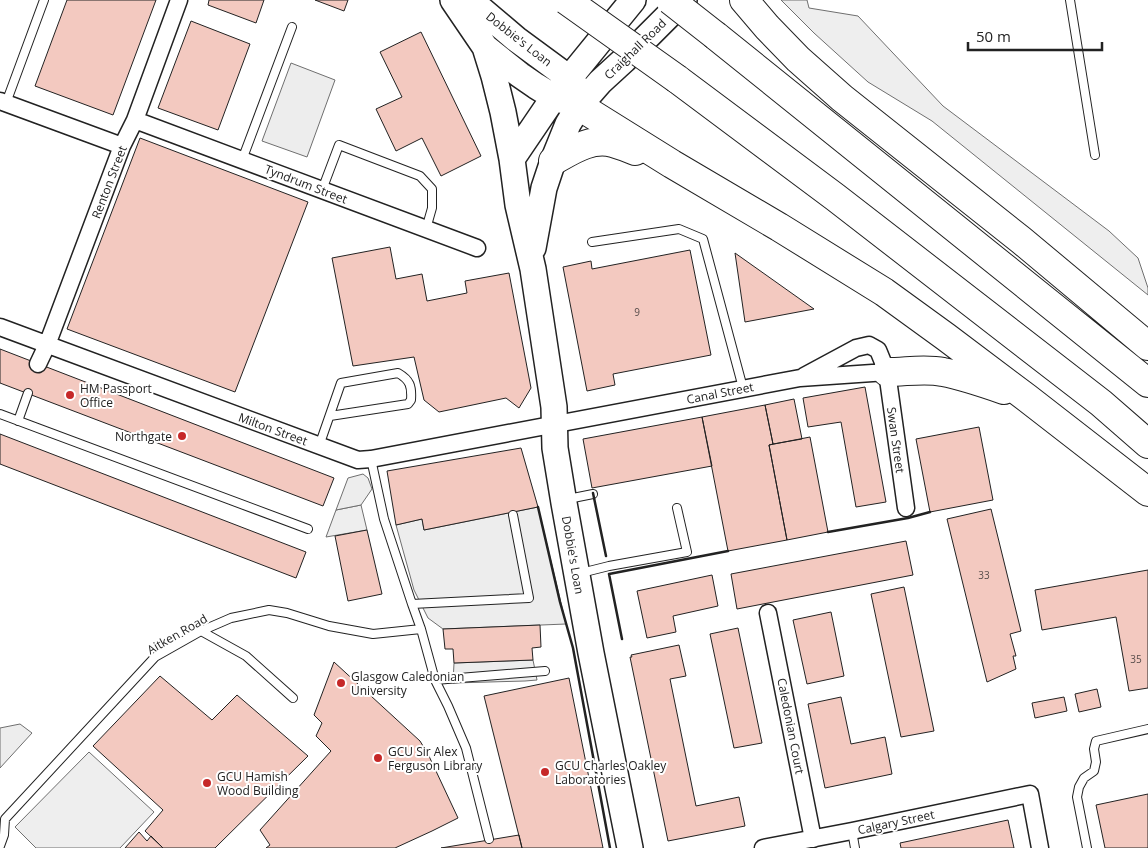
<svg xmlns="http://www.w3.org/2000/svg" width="1148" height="848" font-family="'Open Sans',sans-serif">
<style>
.green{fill:#eee;stroke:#6f6f6f}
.parking{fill:#ededed;stroke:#6f6f6f}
.building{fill:#f3c9c0;stroke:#222}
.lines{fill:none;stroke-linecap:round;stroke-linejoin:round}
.lane-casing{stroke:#222;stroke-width:10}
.street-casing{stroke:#222;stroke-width:19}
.primary-casing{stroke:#222;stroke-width:28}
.highway-casing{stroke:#222;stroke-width:30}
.lane{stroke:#fff;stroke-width:8}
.street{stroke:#fff;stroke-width:16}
.primary{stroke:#fff;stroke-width:25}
.highway{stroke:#fff;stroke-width:28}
.highway-bridge-casing{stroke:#222;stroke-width:30;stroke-linecap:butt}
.highway-bridge{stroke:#fff;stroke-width:28}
.wall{stroke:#222;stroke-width:2.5}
.poi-dot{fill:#c62828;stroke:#fff;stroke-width:2}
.labels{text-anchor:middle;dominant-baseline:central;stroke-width:4;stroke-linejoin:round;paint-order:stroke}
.number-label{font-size:10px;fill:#564c4a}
.street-label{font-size:12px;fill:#222;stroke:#fff}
.poi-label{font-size:12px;fill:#222;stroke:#fff;text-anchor:start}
</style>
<rect width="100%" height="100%" fill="#fff"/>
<path class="green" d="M 781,0 L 807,0 L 809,8 L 858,16 L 943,106 L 1109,231 L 1138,258 L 1148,288 L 1148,295 L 932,121 L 868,82 L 814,33 Z
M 361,505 L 367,530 L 326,537 L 336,510 Z
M 89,752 L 154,812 L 120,848 L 36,848 L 15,827 Z"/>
<path class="parking" d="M 291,63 L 335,80 L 307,157 L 262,141 Z
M 363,474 L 368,478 L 372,489 L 361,505 L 336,510 L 348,478 Z
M 538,507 L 566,624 L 443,629 L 428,618 L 414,590 L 396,525 L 422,519 L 424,530 Z
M 533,660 L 537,680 L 525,681 L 453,683 L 454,663 Z
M 20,724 L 32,733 L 0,768 L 0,728 Z"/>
<path class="building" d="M 67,0 L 156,0 L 113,115 L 35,86 Z
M 209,0 L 264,0 L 256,23 L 208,5 Z
M 315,0 L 348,0 L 344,11 Z
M 191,21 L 250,44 L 218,130 L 158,108 Z
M 421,32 L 481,156 L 441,176 L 422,138 L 396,151 L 376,109 L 402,97 L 380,52 Z
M 140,138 L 308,202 L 235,392 L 67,329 Z
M 390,247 L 396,279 L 422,274 L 427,301 L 467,293 L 465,281 L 509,273 L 531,388 L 519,408 L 506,398 L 439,412 L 424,400 L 414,357 L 353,366 L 332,258 Z
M 690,250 L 711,355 L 613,374 L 615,385 L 587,391 L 563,267 L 591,261 L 592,269 Z
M 735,253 L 814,309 L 745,322 Z
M 0,349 L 334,478 L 323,506 L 0,383 Z
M 865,387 L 886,502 L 856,507 L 841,422 L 808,427 L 803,398 Z
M 794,399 L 802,439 L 773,444 L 765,405 Z
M 765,405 L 773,444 L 769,445 L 787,540 L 728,551 L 702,417 Z
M 702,417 L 712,466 L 592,488 L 583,439 Z
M 979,427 L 993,500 L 930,512 L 916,439 Z
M 0,434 L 306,552 L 296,578 L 0,464 Z
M 810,437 L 828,532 L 787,540 L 769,445 Z
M 521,448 L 538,507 L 424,530 L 422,519 L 396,525 L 387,471 Z
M 991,509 L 1021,631 L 1010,634 L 1016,656 L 1013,656 L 1016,669 L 987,682 L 947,519 Z
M 367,530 L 382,594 L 348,601 L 335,536 Z
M 906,541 L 913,575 L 737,609 L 731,574 Z
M 1148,570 L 1148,688 L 1129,691 L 1116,617 L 1042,630 L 1035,590 Z
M 712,575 L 718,606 L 673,616 L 676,632 L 647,638 L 637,591 Z
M 904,587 L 934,731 L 901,737 L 871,594 Z
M 831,612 L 844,676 L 807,684 L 793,620 Z
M 540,625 L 541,647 L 532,648 L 533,660 L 454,663 L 453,649 L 445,649 L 443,629 Z
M 738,628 L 762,743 L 734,748 L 710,634 Z
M 679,645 L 686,676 L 670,679 L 696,806 L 739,797 L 745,826 L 668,841 L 630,657 L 632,657 L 631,655 Z
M 334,662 L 420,741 L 428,754 L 458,818 L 432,831 L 395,848 L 266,848 L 270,845 L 260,830 L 331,751 L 316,736 L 322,723 L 314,715 Z
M 160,676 L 212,720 L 237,695 L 308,756 L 215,848 L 163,848 L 145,831 L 163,810 L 93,746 Z
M 569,678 L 603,848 L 522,848 L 484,696 Z
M 1097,689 L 1101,707 L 1079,712 L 1075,694 Z
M 841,697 L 851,744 L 885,737 L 892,774 L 825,788 L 808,704 Z
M 1064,697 L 1067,711 L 1035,718 L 1032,703 Z
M 1148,794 L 1148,848 L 1105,848 L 1096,805 Z
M 1008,820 L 1014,848 L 901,848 L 900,843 Z
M 139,832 L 147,841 L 151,836 L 163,848 L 125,848 Z
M 519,835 L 522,848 L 441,848 Z"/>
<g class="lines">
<defs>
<path id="lane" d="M 1070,0 L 1095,155
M 6,103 L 44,0
M 242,160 L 292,27
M 322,190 L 339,145 L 420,176 L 432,189 L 432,208 L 426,229
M 592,242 L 679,229 L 703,239 L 743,388
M 0,414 L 308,529
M 18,421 L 28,393
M 319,446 L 341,383 L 398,373 C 410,380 412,386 411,400 L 408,404 L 330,416
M 371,459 L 384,519 L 412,604
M 568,499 L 593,494
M 581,573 L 609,566 L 687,552 L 677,508
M 201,631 L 246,656 L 293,698
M 435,680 L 545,671
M 852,831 L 855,848
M 489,839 L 466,748 L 448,706 L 435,680 L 421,629 L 412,604 L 529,598 L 513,515
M 0,846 L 4,835 L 5,819 L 155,657 L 201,631 L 231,618 L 269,610 L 287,613 L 329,626 L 373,634 L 421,629
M 1087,848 L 1077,797 L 1079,787 L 1084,778 L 1094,771 L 1096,762 L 1094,749 L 1096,741 L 1148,729"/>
<path id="street" d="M 0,101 L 122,146
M 135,120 L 477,248
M 0,327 L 358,460 L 371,459 L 800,378 L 887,372
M 38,364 L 47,345 L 122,146 L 135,120 L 179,0
M 804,376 L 856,348 L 869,345 L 878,350 L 887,372 L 906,508
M 768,613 L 813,839
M 763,848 L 852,831 L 1030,794 L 1040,848"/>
<path id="primary" d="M 453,0 L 485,47 L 520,75 L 536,86 L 554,97 L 569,103
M 470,0 L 516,39 L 569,78 L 579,90
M 485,47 L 494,76 L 503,112 L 512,159 L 518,205 L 533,269 L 554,407 L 555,448 L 564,503 L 591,653 L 630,848
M 512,159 L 554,97 L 633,0
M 533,248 L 544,188 L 553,161 L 568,124 L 579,106 L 600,82 L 624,60 L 684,0"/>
<path id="highway" d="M 744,0 L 767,27 L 798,59 L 842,98 L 1021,240 L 1148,346
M 716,36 L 1148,383
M 677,79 L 835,197 L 1101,403 L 1148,444
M 579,106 L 672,164 L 779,227 L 884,292 L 946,337 L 1027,398 L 1148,492
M 553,161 C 571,151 591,137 613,143 C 620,145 628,148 635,151
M 887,372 C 906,372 925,368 943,372 C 964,376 984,383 1004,390"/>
</defs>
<use href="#lane" class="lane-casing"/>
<use href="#street" class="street-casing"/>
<use href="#primary" class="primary-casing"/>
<use href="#highway" class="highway-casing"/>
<use href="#lane" class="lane"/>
<use href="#street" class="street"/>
<use href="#primary" class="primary"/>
<use href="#highway" class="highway"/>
<defs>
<path id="highway-bridge" d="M 566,0 L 677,79
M 670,0 L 716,36"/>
</defs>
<use href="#highway-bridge" class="highway-bridge-casing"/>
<use href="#highway-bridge" class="highway-bridge"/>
<path class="wall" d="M 593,493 L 606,556
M 538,507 L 560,602 L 573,648 L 610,848
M 828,532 L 908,518 L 930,512
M 622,639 L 609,574 L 728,551"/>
</g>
<g class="poi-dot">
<circle cx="70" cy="395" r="5"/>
<circle cx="182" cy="436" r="5"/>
<circle cx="341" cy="683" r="5"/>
<circle cx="378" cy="758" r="5"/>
<circle cx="545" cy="772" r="5"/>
<circle cx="207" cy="783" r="5"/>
</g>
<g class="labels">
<g class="number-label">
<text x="637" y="312">9</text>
<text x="984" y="575">33</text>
<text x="1136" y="659">35</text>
</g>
<g class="street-label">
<text transform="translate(519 39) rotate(38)">Dobbie's Loan</text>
<text transform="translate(635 49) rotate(-44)">Craighall Road</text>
<text transform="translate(109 182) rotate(-69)">Renton Street</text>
<text transform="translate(306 184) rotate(21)">Tyndrum Street</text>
<text transform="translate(720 393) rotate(-11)">Canal Street</text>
<text transform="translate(273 429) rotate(20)">Milton Street</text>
<text transform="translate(896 440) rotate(82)">Swan Street</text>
<text transform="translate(573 555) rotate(80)">Dobbie's Loan</text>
<text transform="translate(177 634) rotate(-30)">Aitken Road</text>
<text transform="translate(791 726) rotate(79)">Caledonian Court</text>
<text transform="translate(896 822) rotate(-12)">Calgary Street</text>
</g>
<g class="poi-label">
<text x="80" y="388">HM Passport<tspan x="80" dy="14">Office</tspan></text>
<text x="172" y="436" text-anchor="end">Northgate</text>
<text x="351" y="676">Glasgow Caledonian<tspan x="351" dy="14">University</tspan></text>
<text x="388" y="751">GCU Sir Alex<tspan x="388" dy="14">Ferguson Library</tspan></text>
<text x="555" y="765">GCU Charles Oakley<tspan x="555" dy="14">Laboratories</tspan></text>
<text x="217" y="776">GCU Hamish<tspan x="217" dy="14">Wood Building</tspan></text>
</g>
</g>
<path d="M968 42v8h134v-8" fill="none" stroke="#222222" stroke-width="2.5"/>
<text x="976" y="42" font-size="15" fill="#222222" stroke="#ffffff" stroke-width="4" paint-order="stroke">50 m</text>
</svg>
